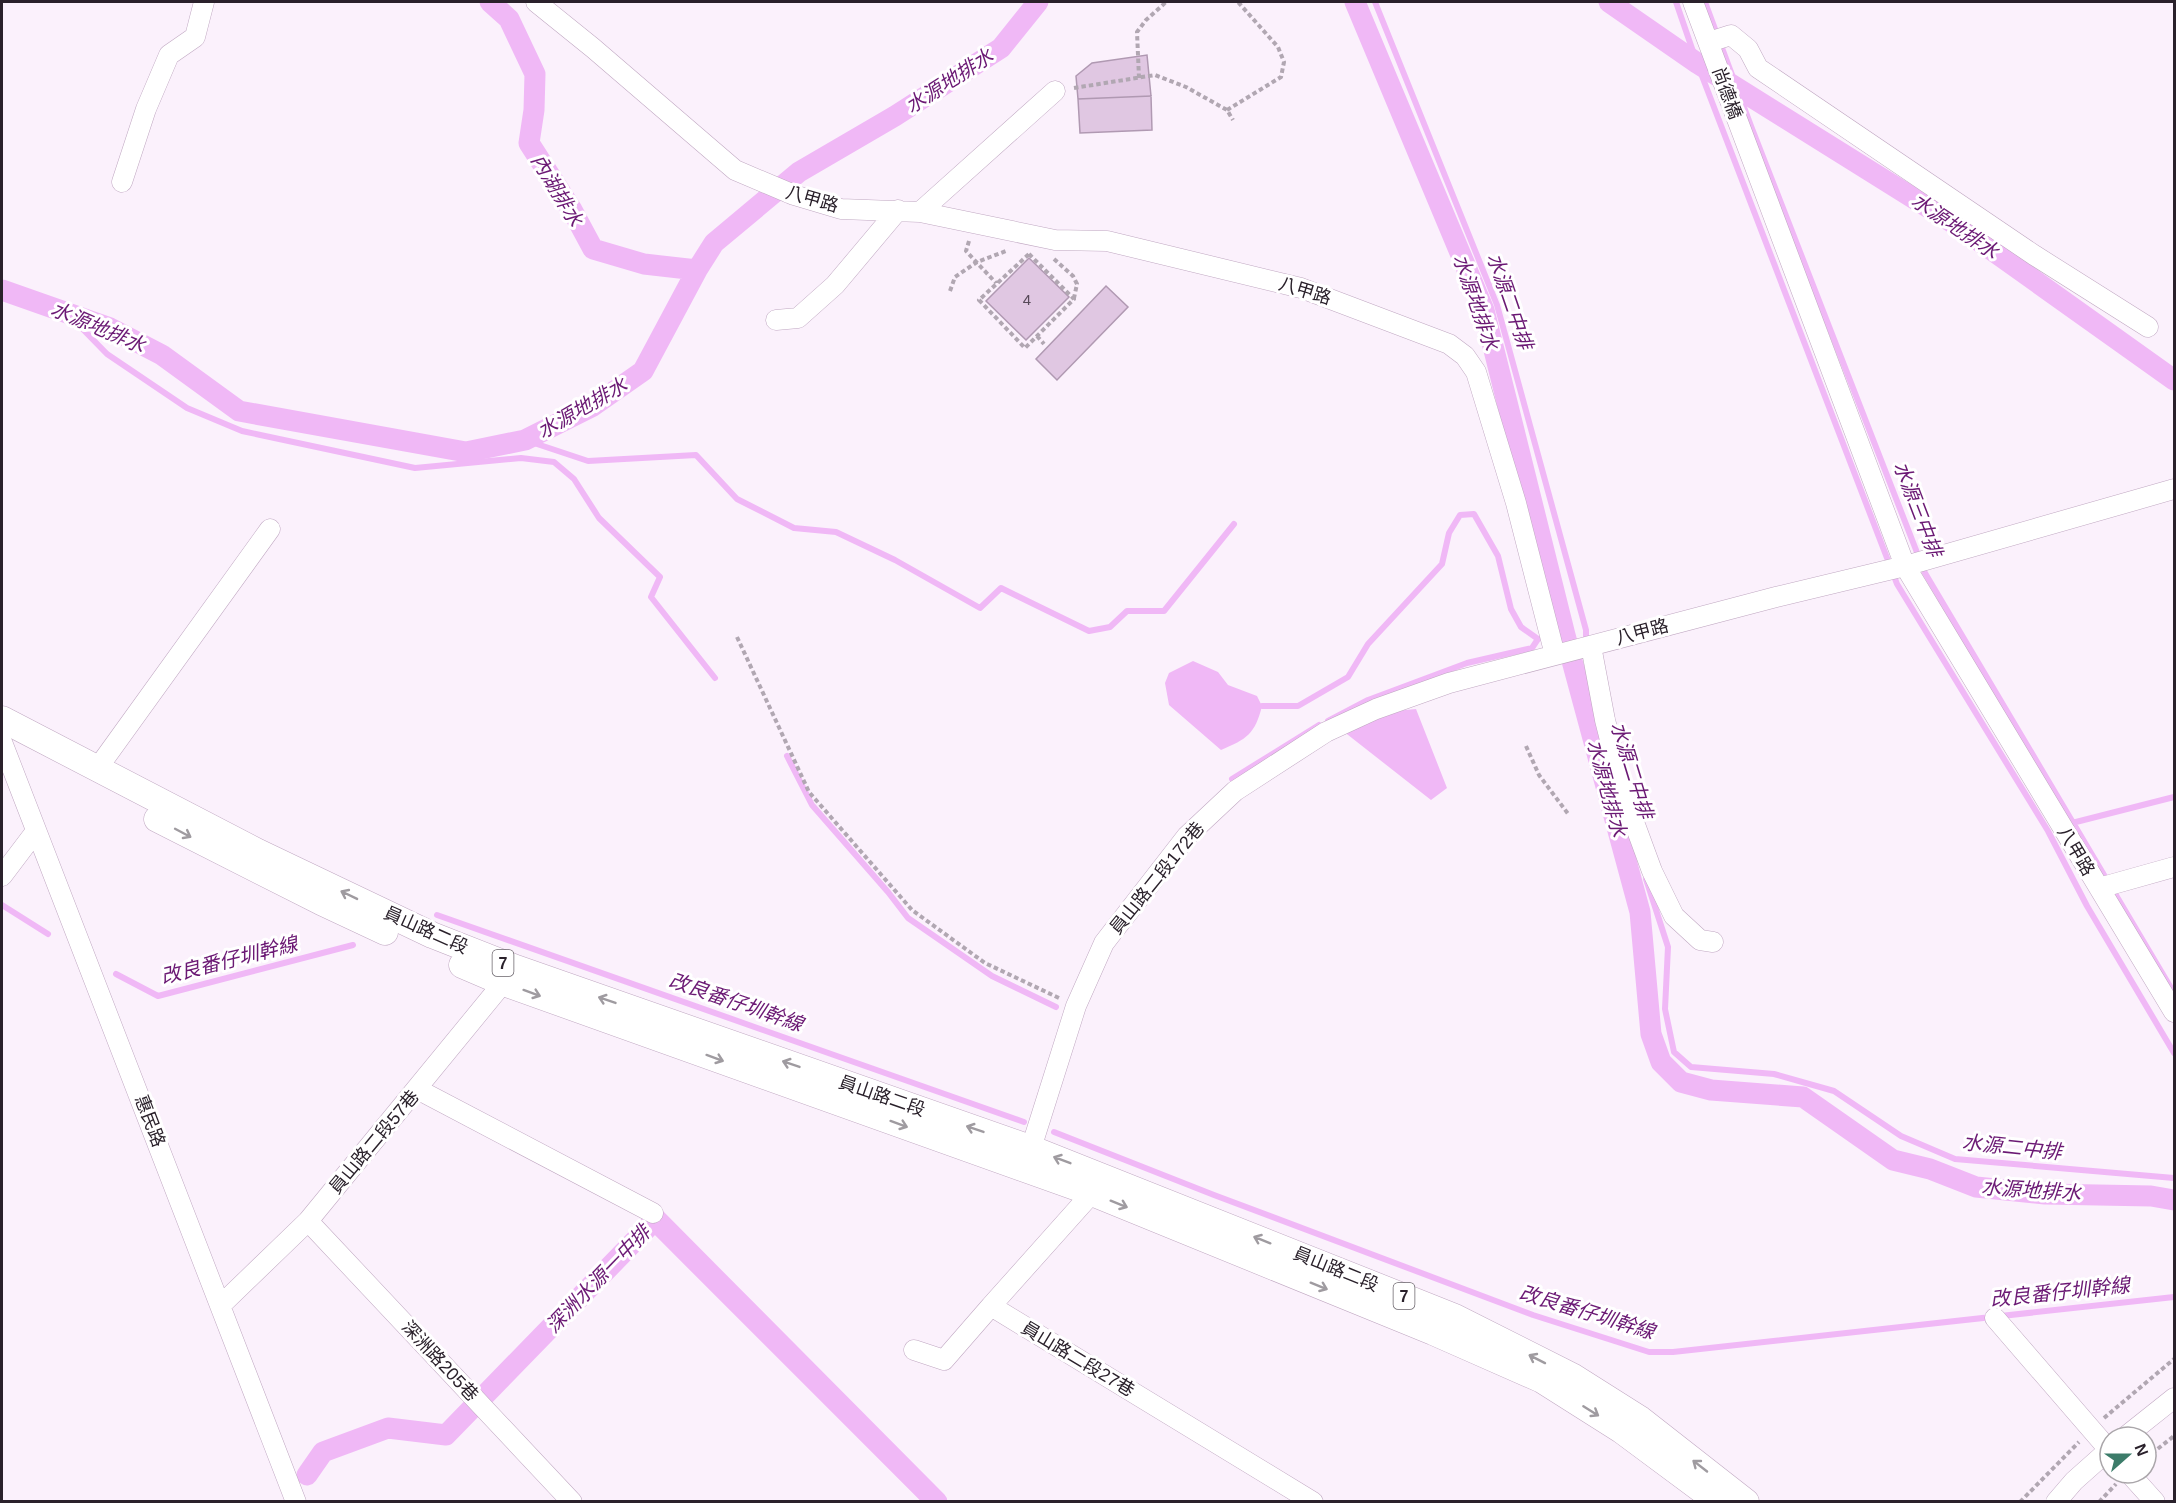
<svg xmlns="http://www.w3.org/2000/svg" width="2176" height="1503" font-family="Arial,'Noto Sans TC',sans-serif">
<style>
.water{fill:#f0b8f6}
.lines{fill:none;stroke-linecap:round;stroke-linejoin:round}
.stream{stroke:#f0b8f6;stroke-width:6}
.canal{stroke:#f0b8f6;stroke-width:21}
.building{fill:#e0c7e2;stroke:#b099b2;stroke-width:1.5}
.minor-casing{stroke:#c0a8c2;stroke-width:21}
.major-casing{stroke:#c0a8c2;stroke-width:27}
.path{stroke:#b1a7b2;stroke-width:4;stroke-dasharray:4.5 3;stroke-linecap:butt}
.minor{stroke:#fff;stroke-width:20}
.major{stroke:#fff;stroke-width:26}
.oneway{stroke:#9f9ba0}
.labels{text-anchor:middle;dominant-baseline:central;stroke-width:6;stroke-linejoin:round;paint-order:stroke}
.number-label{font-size:15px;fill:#584a59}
.shield{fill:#fff;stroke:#6a646b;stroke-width:1.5}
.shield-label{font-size:16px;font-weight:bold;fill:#2a212b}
.street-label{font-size:18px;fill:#2a212b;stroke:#fff}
.water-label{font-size:20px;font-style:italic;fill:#6b1974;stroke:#fff}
</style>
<rect width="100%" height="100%" fill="#fbf1fc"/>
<path class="water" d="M 1193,661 L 1218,672 L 1228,685 L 1257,696 L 1262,706 C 1255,734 1247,739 1221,750 L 1169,705 L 1165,683 L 1169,673 Z
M 1416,709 L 1447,788 L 1431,800 L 1343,731 L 1395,711 Z"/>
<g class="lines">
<path class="stream" d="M 1375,2 L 1497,305 L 1586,630 L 1586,643
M 1676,2 L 1697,63 L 1897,584 L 2048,831 L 2087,906 L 2174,1053
M 1705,2 L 1751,126 L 1925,573 L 2174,993
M 67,313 L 107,354 L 187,408 L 242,431 L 415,468 L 521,458 L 554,462 L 574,479 L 599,518 L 660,577 L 651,597 L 715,678
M 525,440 L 588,461 L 696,455 L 737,499 L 794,528 L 836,532 L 895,560 L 980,608 L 1001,588 L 1089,631 L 1110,627 L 1127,611 L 1164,611 L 1234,524
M 1563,635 L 1565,635
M 1262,706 L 1298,706 L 1348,677 L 1368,644 L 1442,564 L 1449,533 L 1460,515 L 1474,514 L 1498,556 L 1511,609 L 1521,627 L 1538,639 L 1532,648 L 1467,663 L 1368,700 L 1328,721
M 787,756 L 812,805 L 888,892 L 908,918 L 992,976 L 1056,1007
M 1232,779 L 1319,725
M 2072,823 L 2174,797
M 1646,879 L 1668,947 L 1665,1009 L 1674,1052 L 1691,1067 L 1774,1074 L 1834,1091 L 1901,1136 L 1955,1159 L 2174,1178
M 2,905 L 48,934
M 437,915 L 1024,1122
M 116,974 L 158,996 L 353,945
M 1054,1132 L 1214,1195 L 1533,1315 L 1649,1352 L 1673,1352 L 2174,1297
M 655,1231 L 926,1502"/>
<path class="canal" d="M 490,2 L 509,19 L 535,74 L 534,110 L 529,143 L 572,210 L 593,249 L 644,264 L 697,270
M 1355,2 L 1484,310 L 1565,635 L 1640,912 L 1651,1034 L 1661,1062 L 1681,1082 L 1711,1090 L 1803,1097 L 1893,1160 L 1930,1169 L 1976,1187 L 2045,1194 L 2151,1196 L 2174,1200
M 1609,2 L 1697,63 L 1958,226 L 2174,380
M 2,290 L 110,328 L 162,355 L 239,411 L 466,452 L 525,440 L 593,406 L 643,371 L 697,270 L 714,243 L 799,172 L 895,116 L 1001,48 L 1038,2
M 307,1475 L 323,1452 L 388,1428 L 446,1435 L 656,1219 L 937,1502"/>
</g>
<path class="building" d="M 1147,55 L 1151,96 L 1078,99 L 1076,76 L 1092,63 Z
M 1151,96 L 1152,130 L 1080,133 L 1078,99 Z
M 1029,258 L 1069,297 L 1026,340 L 986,301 Z
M 1106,286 L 1128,307 L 1057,380 L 1036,359 Z"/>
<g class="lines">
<defs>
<path id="minor" d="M 536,2 L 593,48 L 735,170 L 794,195 L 841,209 L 920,212 L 1055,240 L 1107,241 L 1301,288 L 1449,344 L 1465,356 L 1476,372 L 1516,503 L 1555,655
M 1693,2 L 1905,566 L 2174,1012
M 1709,42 L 1731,35 L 1748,49 L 1758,68 L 2034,255 L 2148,327
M 122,182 L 146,109 L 169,55 L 195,37 L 204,2
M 920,212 L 1055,91
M 776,320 L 798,318 L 835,285 L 898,210
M 1591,646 L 1605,720 L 1624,795 L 1652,871 L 1674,916 L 1700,940 L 1713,942
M 2,742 L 296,1502
M 97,769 L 270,529
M 2,876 L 36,831
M 2099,888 L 2174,867
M 417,1089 L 653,1213
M 1027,1161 L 1076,1006 L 1104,943 L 1187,836 L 1235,791 L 1326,732 L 1376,709 L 1449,683 L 1776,597 L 1905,566 L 2174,489
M 1100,1184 L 991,1306 L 1313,1502
M 308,1221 L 572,1502
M 221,1305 L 308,1221 L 512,972
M 1995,1318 L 2110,1451
M 914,1350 L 944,1360 L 991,1306
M 2125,1437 L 2174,1398
M 2129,1473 L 2155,1502
M 2056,1502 L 2074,1481 L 2110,1449"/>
<path id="major" d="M 2,719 L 258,852 L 432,935 L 516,968 L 1030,1148 L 1455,1317 L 1572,1376 L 1640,1419 L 1746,1502
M 157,819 L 321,902 L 385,932
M 462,965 L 504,983 L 1092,1193 L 1433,1332 L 1542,1380 L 1621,1430 L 1718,1502"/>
</defs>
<use href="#minor" class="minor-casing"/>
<use href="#major" class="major-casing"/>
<path class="path" d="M 1139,78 L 1137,32 L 1146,20 L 1166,2
M 1074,88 L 1155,75 L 1186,87 L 1227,110 L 1233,120
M 1227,110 L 1281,77 L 1284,62 L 1278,47 L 1238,2
M 969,241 L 966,251 L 996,283
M 1029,254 L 1074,299 L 1025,348 L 979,300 Z
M 1054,259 L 1073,276 L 1077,284 L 1074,298
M 950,291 L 955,277 L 977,262 L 1006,251
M 1037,336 L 1044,344
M 737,637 L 809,792 L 912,910 L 985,963 L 1059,998
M 1526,746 L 1539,775 L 1569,815
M 2104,1418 L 2174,1359
M 2146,1458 L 2174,1436
M 2020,1502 L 2079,1442
M 2099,1502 L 2116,1484"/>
<use href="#minor" class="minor"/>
<use href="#major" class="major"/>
</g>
<defs><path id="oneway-shaft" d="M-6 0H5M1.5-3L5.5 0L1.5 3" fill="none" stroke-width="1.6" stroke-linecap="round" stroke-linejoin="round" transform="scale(1.5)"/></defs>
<g class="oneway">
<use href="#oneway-shaft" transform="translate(183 833) rotate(28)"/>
<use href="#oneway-shaft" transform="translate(349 895) rotate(-154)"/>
<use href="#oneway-shaft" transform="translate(532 993) rotate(20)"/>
<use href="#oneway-shaft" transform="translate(607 1000) rotate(-161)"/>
<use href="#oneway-shaft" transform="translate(715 1058) rotate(20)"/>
<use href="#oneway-shaft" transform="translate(791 1064) rotate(-161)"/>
<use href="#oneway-shaft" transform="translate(899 1124) rotate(20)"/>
<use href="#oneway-shaft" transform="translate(975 1129) rotate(-161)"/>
<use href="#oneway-shaft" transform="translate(1062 1160) rotate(-159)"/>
<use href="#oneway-shaft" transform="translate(1119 1204) rotate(22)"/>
<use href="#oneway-shaft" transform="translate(1262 1240) rotate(-158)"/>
<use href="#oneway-shaft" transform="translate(1319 1286) rotate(22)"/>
<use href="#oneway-shaft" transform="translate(1537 1359) rotate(-153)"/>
<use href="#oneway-shaft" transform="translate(1591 1411) rotate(32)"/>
<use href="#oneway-shaft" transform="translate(1700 1466) rotate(-142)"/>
</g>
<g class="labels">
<g class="number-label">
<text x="1027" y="299">4</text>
</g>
<g class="shield">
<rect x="492.5" y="950" width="21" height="26" rx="4.5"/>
<rect x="1393.5" y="1283" width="21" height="26" rx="4.5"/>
</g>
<g class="shield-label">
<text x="503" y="963">7</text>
<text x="1404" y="1296">7</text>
</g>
<g class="street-label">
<text transform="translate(1727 93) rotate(70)">尚德橋</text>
<text transform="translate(812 199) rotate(16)">八甲路</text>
<text transform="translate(1305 291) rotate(17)">八甲路</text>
<text transform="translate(1642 632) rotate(-15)">八甲路</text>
<text transform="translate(2076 851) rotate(59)">八甲路</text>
<text transform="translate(1157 878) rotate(-51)">員山路二段172巷</text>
<text transform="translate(426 930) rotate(24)">員山路二段</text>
<text transform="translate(882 1096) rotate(19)">員山路二段</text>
<text transform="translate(150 1121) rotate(69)">惠民路</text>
<text transform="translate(374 1142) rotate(-50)">員山路二段57巷</text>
<text transform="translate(1336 1269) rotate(22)">員山路二段</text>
<text transform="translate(1078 1359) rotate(31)">員山路二段27巷</text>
<text transform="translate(440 1361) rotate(47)">深洲路205巷</text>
</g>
<g class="water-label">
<text transform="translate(949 81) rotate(-33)">水源地排水</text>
<text transform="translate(557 190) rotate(59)">內湖排水</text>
<text transform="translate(1955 226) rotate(34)">水源地排水</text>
<text transform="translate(1510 301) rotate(71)">水源二中排</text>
<text transform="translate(1476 302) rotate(71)">水源地排水</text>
<text transform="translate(98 327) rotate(23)">水源地排水</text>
<text transform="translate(582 408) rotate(-30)">水源地排水</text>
<text transform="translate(1918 509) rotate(69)">水源三中排</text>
<text transform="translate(1632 770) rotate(73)">水源二中排</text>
<text transform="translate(1607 788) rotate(75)">水源地排水</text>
<text transform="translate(229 960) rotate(-14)">改良番仔圳幹線</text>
<text transform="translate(736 1002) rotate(19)">改良番仔圳幹線</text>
<text transform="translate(2012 1147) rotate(6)">水源二中排</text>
<text transform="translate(2031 1190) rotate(4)">水源地排水</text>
<text transform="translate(598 1279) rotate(-46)">深洲水源一中排</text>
<text transform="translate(2060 1292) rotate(-6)">改良番仔圳幹線</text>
<text transform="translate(1587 1312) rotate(17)">改良番仔圳幹線</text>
</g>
</g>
<rect width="2176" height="1503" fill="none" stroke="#2a212b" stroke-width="6"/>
<g transform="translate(2128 1455) rotate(69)"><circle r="28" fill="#ffffff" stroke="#aaa6aa" stroke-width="1.5"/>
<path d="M0-4.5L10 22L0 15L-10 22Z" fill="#3c7c6a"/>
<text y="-9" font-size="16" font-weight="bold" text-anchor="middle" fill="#2a212b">N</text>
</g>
</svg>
